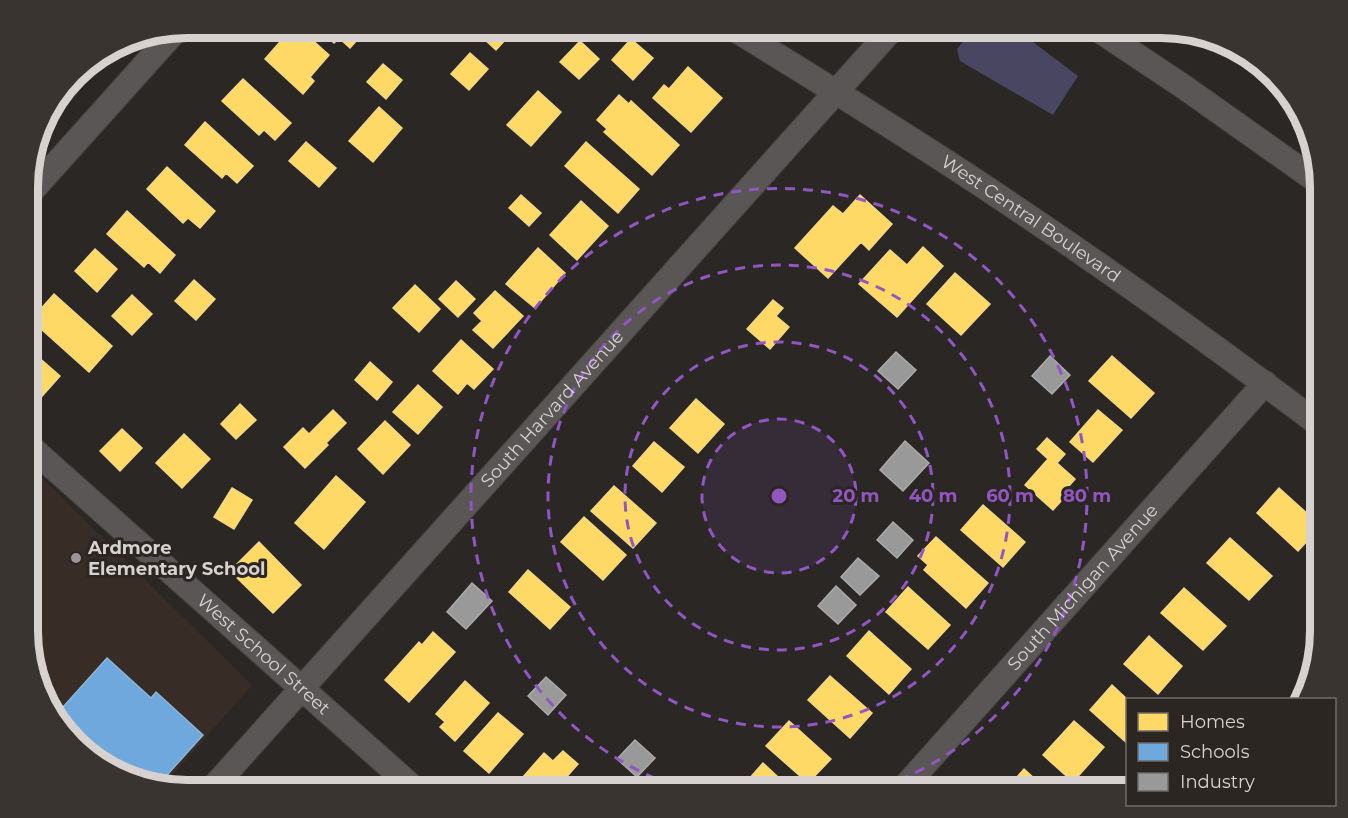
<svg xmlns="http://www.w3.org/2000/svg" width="1348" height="818" font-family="Montserrat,sans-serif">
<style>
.built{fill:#372c26}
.green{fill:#494662}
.homes{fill:#ffd966;stroke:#f3d786;stroke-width:1.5}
.schools{fill:#6fa8dc;stroke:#8eb5d8;stroke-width:1.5}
.industry{fill:#999;stroke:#acaaaa;stroke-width:1.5}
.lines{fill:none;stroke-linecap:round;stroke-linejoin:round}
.minor-casing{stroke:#464241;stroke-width:26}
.minor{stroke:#595655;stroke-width:24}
.ring{fill:none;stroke:#9256c3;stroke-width:3;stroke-dasharray:10 8}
.poi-dot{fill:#9a9694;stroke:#2c2623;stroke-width:2}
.labels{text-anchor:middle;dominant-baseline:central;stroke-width:6;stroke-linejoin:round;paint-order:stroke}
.street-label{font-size:18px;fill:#d7d2d0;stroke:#2c2623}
.poi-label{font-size:18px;font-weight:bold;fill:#d7d2d0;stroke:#2c2623;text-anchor:start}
.rim{fill:none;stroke:#d7d2d0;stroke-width:8}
.centre{fill:#9256c3;stroke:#2c2623;stroke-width:3}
.ring-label{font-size:18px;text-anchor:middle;font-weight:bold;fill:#9256c3;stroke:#2c2623;stroke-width:6;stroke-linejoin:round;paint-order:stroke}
</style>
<rect width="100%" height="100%" fill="#2a2725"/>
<path class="built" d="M 28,464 L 252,685 L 164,785 L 106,770 L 54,720 L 28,652 Z"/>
<path class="green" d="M 975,27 L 1013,27 L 1078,76 L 1053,115 L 960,61 L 957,49 Z"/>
<path class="homes" d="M 293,27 L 298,27 L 329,55 L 310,77 L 314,81 L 303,94 L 265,59 Z
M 317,27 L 362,27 L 366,30 L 350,48 L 339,38 L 334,43 Z
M 471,27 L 517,27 L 496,50 Z
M 631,39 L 653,58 L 633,80 L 612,60 Z
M 580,41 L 599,59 L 579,79 L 560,62 Z
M 470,53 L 488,69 L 469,90 L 451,74 Z
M 383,64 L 402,80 L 386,99 L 367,82 Z
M 688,67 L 722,98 L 691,132 L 653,98 L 664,85 L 669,89 Z
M 243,79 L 291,123 L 275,140 L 264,130 L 259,135 L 222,101 Z
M 538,91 L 561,112 L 531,146 L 507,125 Z
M 619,95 L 629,104 L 631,101 L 679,145 L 652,175 L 604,132 L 607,129 L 597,120 Z
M 379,107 L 402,128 L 373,162 L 349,141 Z
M 205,122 L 253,166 L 237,183 L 226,173 L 222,178 L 185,145 Z
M 306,142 L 336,168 L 319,187 L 289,161 Z
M 586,142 L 639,189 L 618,213 L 565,166 Z
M 167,167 L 215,211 L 200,228 L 188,218 L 183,223 L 147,189 Z
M 521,195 L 541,213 L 529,226 L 509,208 Z
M 860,195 L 892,224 L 869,250 L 861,242 L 828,278 L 795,248 L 833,206 L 843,214 Z
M 581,201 L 608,226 L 577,260 L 550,235 Z
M 127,211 L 175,255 L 160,273 L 148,262 L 144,267 L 107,234 Z
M 923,247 L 943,266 L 897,317 L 859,284 L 890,250 L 907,265 Z
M 538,248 L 565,273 L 535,308 L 506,284 Z
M 95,249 L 117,269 L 97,292 L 75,271 Z
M 955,273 L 990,304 L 961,335 L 927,304 Z
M 194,280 L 215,299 L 196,320 L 175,301 Z
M 456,281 L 475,299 L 458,317 L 439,299 Z
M 415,285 L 440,309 L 419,332 L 393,308 Z
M 495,291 L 523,316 L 493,348 L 473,330 L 482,321 L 474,313 Z
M 54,294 L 112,346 L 89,372 L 31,320 Z
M 132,295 L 152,314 L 132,335 L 112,316 Z
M 773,300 L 783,308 L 776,316 L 789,327 L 770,349 L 747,329 Z
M 461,340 L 493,369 L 474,389 L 467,383 L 458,394 L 433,371 Z
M 28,348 L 60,376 L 36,403 L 28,396 Z
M 1112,356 L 1154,393 L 1131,418 L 1089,381 Z
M 370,362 L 392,382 L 377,400 L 355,380 Z
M 418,385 L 442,407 L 418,434 L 393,412 Z
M 696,399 L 724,424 L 698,453 L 670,428 Z
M 240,404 L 256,420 L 236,439 L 221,424 Z
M 333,410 L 346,423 L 326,443 L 328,445 L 305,468 L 284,447 L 303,428 L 309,434 Z
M 1098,410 L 1122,430 L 1093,462 L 1070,442 Z
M 385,421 L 410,445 L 383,474 L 358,449 Z
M 122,429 L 142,448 L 120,471 L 100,451 Z
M 184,434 L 210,459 L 182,488 L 156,463 Z
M 1047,438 L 1065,454 L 1057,463 L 1075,479 L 1068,487 L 1071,490 L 1053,510 L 1025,485 L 1048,459 L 1037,449 Z
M 654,442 L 684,467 L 662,492 L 633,466 Z
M 336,476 L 365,502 L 324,549 L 295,523 Z
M 614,486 L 656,523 L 633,548 L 591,511 Z
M 232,488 L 252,500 L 234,529 L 214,517 Z
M 1279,488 L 1321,526 L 1298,551 L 1257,513 Z
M 983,505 L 1025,542 L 1003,567 L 961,530 Z
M 584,517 L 626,555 L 603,580 L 561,542 Z
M 936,537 L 988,583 L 966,608 L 924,570 L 928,565 L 918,556 Z
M 1230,538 L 1272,576 L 1249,600 L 1207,563 Z
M 259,542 L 301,585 L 273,613 L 230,571 Z
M 528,570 L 570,607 L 550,629 L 509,592 Z
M 908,587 L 950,625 L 928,649 L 886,612 Z
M 1184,588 L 1226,626 L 1203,650 L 1161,613 Z
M 869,631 L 911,669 L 889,694 L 847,656 Z
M 433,632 L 455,652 L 409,702 L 385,680 L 419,642 L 422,645 Z
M 1149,636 L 1182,666 L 1158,694 L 1124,664 Z
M 830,676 L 872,713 L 850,738 L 808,700 Z
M 465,681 L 489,703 L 455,741 L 440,727 L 445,722 L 436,714 Z
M 1112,685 L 1128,700 L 1128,744 L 1090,710 Z
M 498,713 L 523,734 L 489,773 L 464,751 Z
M 789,721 L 831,759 L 808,783 L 766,746 Z
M 1074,721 L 1104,747 L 1073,782 L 1043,755 Z
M 563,751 L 578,764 L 554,791 L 522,791 L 516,785 L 544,753 L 553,761 Z
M 763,763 L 793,791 L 744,791 L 741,788 Z
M 1024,769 L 1048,791 L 1005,791 Z
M 586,778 L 601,791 L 574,791 Z"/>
<path class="schools" d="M 107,658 L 151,698 L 156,692 L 203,735 L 159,784 L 106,770 L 54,720 L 53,718 Z"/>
<path class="industry" d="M 896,352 L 916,370 L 898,389 L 878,371 Z
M 1050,356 L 1070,375 L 1052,394 L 1032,376 Z
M 905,441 L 929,463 L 903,491 L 880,470 Z
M 893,522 L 913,540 L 897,558 L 877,540 Z
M 858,558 L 879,576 L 860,595 L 841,577 Z
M 472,583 L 492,601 L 466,629 L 447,612 Z
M 836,586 L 856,605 L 838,624 L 818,606 Z
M 546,677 L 566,695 L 548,715 L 528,696 Z
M 635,740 L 655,758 L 637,777 L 617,759 Z"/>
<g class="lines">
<defs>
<g id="minor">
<path id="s1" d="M 731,27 C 823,84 917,141 1007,202 C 1113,273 1218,348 1321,426"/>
<path d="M 1094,27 L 1184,87 L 1321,184"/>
<path d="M 28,195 L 177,29"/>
<path id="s2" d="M 28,445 L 417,791"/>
<path id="s3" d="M 210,791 L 894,27"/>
<path id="s4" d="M 901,791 L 1265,383"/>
</g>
</defs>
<use href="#minor" class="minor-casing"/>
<use href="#minor" class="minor"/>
</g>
<circle cx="779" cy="496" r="77" fill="#9256c3" fill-opacity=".12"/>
<g class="ring">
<circle cx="779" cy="496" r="77"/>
<circle cx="779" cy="496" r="154"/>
<circle cx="779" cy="496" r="231"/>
<path d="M689 791A308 308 0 1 1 869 791"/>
</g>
<circle class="poi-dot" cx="76" cy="558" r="6"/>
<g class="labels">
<g class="street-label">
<text stroke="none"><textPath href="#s1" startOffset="356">West Central Boulevard</textPath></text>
<text stroke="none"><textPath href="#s3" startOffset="513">South Harvard Avenue</textPath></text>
<text stroke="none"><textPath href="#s4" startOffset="273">South Michigan Avenue</textPath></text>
<text stroke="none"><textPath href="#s2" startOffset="315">West School Street</textPath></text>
</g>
<g class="poi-label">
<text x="88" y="548">Ardmore<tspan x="88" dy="21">Elementary School</tspan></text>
</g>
</g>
<path d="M0 0H1348V818H0ZM187 38H1161A149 149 0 0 1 1310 187V631A149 149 0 0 1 1161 780H187A149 149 0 0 1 38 631V187A149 149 0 0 1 187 38Z" fill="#3a3431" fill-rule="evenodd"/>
<path class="rim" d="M187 38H1161A149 149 0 0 1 1310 187V631A149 149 0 0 1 1161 780H187A149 149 0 0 1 38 631V187A149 149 0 0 1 187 38Z"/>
<circle cx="779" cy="496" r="9" class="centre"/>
<g class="ring-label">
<text x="856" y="502">20 m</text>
<text x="933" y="502">40 m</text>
<text x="1010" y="502">60 m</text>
<text x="1087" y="502">80 m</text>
</g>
<rect x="1126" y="698" width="210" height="108" fill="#2c2623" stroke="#706b68" stroke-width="1.5"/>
<rect x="1138" y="713" width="30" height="18" fill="#ffd966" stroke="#706b68" stroke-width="1.5"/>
<text x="1180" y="728" font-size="18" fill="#d7d2d0">Homes</text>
<rect x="1138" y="743" width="30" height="18" fill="#6fa8dc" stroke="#706b68" stroke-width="1.5"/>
<text x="1180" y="758" font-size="18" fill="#d7d2d0">Schools</text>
<rect x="1138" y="773" width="30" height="18" fill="#999999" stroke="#706b68" stroke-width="1.5"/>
<text x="1180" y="788" font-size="18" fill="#d7d2d0">Industry</text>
</svg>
